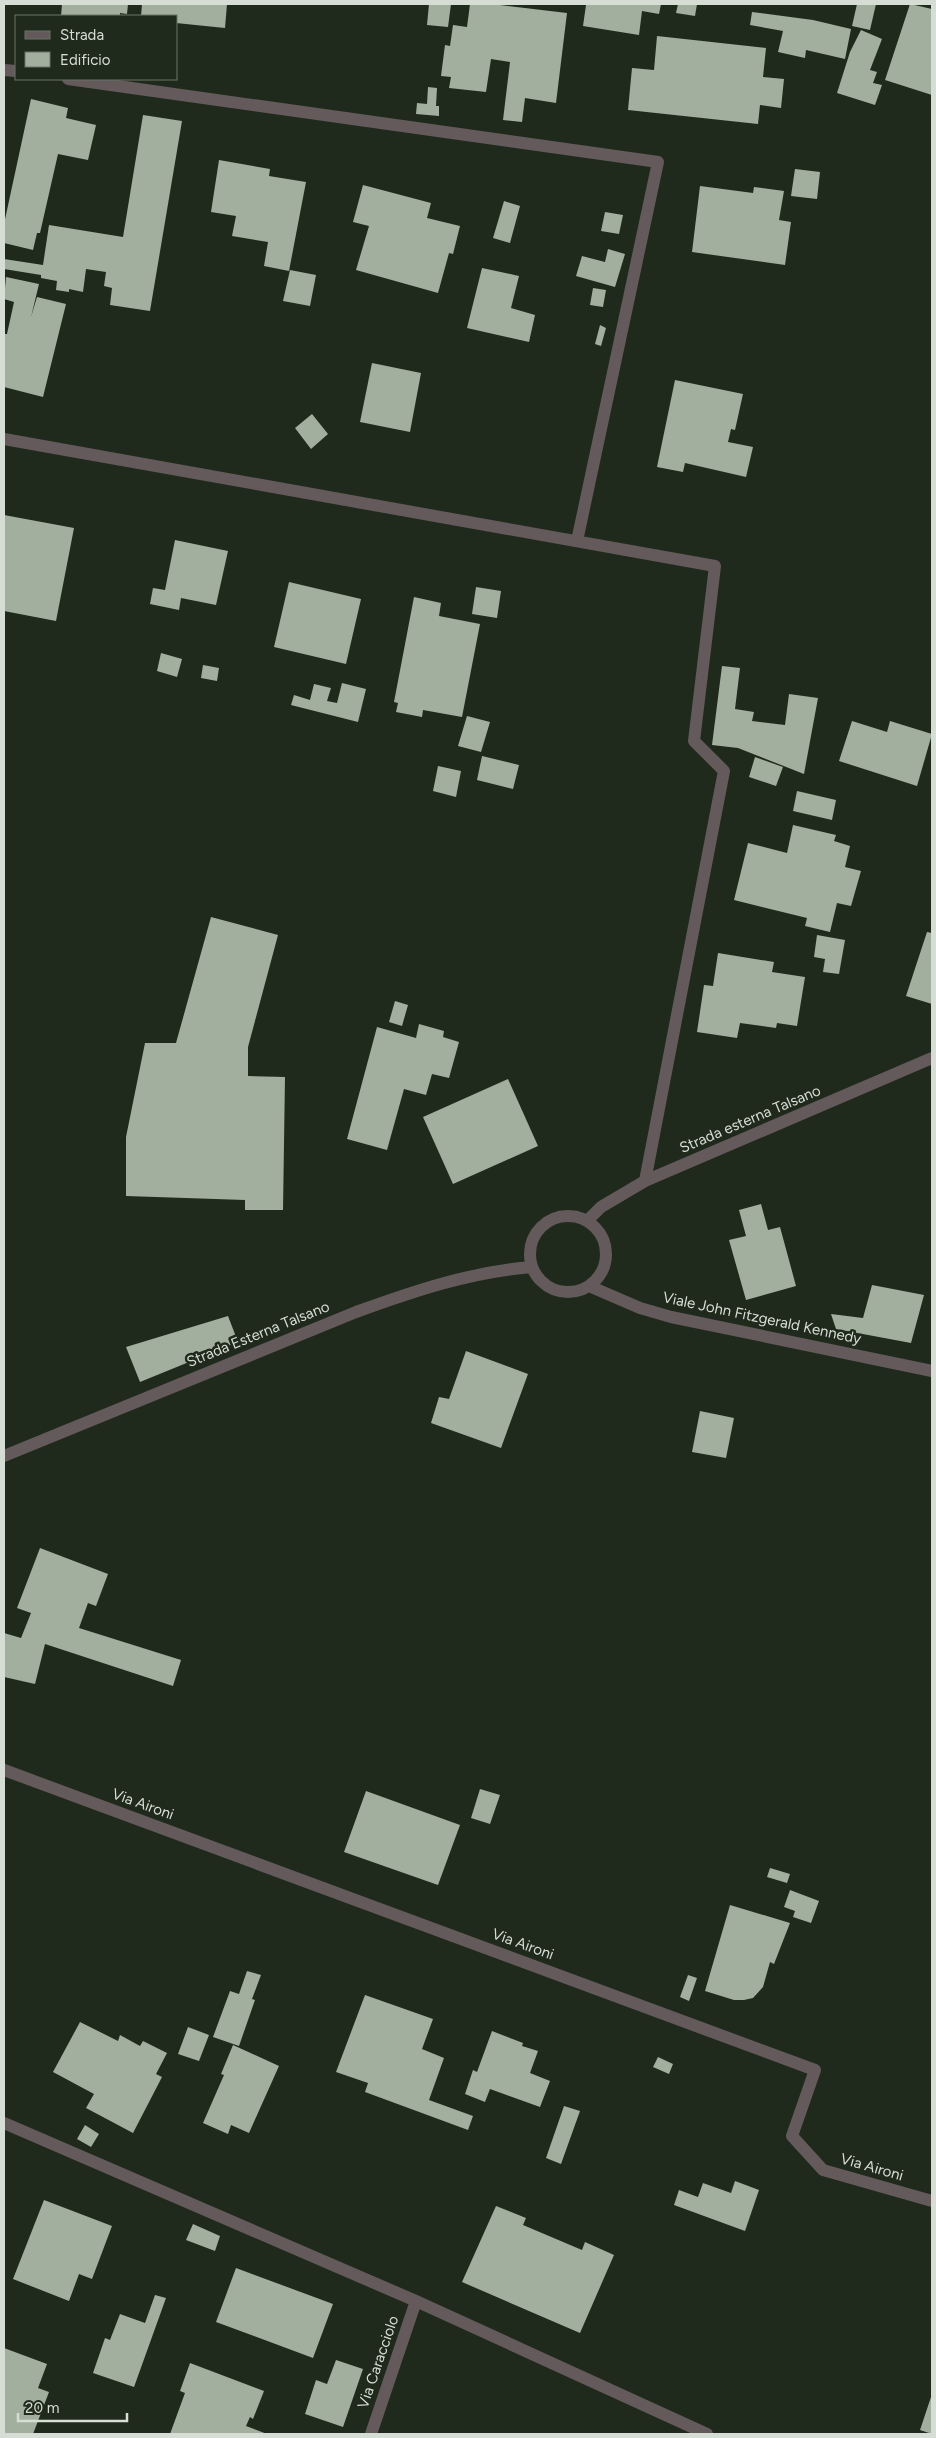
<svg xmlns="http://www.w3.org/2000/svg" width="936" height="2438" font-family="Figtree,sans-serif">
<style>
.building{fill:#a2af9e}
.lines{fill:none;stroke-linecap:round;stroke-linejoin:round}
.minor{stroke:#645a5b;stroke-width:12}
.labels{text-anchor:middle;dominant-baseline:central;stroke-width:5;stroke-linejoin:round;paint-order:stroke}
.street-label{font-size:15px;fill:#d6ddd4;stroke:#202a1c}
</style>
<rect width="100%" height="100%" fill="#202a1c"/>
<path class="building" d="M 62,4 L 128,4 L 127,14 L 120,13 L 120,16 L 61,16 Z
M 142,4 L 227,4 L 225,28 L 176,23 L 176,16 L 141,16 Z
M 429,4 L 451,4 L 448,27 L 427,25 Z
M 470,4 L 492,4 L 567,13 L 556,103 L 525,98 L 522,122 L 503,120 L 510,62 L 491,59 L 486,92 L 449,88 L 451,77 L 441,76 L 445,45 L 450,46 L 453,25 L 467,27 Z
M 582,4 L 661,4 L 659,14 L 642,11 L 639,35 L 583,26 L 586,5 Z
M 678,4 L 697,4 L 695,16 L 676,13 Z
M 857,4 L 876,4 L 870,30 L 852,26 Z
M 910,4 L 932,9 L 932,95 L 885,80 Z
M 752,12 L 813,20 L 851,29 L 845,59 L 806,50 L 805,58 L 778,52 L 783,31 L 750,25 Z
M 861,30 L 882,39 L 870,70 L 877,72 L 873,83 L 882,85 L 875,105 L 837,93 L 850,52 Z
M 657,36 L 766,48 L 763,77 L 784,79 L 781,108 L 760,105 L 758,124 L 628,110 L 632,68 L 654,70 Z
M 428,87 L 437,88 L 436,106 L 439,106 L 439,116 L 416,114 L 417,103 L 427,104 Z
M 31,99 L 68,108 L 66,118 L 96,125 L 88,160 L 58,154 L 40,233 L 37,233 L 33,250 L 4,243 L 4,224 Z
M 143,115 L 182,121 L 150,311 L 110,305 L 112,288 L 104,286 L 106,272 L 86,269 L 83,292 L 69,289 L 69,292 L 56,290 L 57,281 L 41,278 L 41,275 L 4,269 L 4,259 L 43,265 L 49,225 L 123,237 Z
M 219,160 L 270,169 L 269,176 L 306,182 L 289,271 L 264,266 L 268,242 L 232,236 L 236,216 L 211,212 Z
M 795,169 L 820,172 L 817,199 L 791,196 Z
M 363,185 L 431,203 L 427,218 L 460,226 L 453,254 L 449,253 L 438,293 L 356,270 L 369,226 L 353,222 Z
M 700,186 L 753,193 L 754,187 L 784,191 L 779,220 L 791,222 L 785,265 L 692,252 Z
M 504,201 L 520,206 L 510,243 L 493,238 Z
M 605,212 L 623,215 L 619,234 L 601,231 Z
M 608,249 L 625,254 L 615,287 L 576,276 L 582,256 L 605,262 Z
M 482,268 L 519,276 L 511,308 L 535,315 L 529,342 L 467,328 Z
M 290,270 L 316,275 L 310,306 L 283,301 Z
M 6,277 L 39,284 L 31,317 L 37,297 L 66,304 L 43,397 L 4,387 L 4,334 L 7,334 L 14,302 L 4,299 Z
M 593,288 L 606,290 L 603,307 L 590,305 Z
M 600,325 L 606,328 L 601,346 L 595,344 Z
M 372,363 L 421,373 L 410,432 L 360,422 Z
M 675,380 L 743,394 L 735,430 L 731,429 L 728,442 L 753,447 L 746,477 L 685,463 L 683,472 L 657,467 Z
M 312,414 L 328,434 L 311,449 L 295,428 Z
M 4,515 L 74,528 L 56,621 L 4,611 Z
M 175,540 L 228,551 L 216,605 L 181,598 L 179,610 L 150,604 L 153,588 L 165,590 Z
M 289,582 L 361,599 L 346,664 L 274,647 Z
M 476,587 L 501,591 L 497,618 L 472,614 Z
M 414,597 L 441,603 L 439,616 L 480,624 L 462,717 L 423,710 L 422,717 L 396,712 L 398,703 L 394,702 Z
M 161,653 L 182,659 L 177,677 L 157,671 Z
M 203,665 L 219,668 L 217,681 L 201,678 Z
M 722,666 L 740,668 L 735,709 L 754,712 L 752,721 L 785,725 L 789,694 L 818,698 L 804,774 L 738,748 L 712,745 Z
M 342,683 L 366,689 L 358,722 L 291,705 L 294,695 L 310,700 L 314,684 L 331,688 L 327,701 L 337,703 Z
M 467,716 L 490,722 L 481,752 L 458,746 Z
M 852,721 L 887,732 L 890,721 L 932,734 L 917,786 L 839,761 Z
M 482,756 L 519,765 L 513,789 L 477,780 Z
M 755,757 L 783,767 L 776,786 L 749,777 Z
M 438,766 L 461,771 L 456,797 L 433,791 Z
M 797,791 L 836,800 L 832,820 L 793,811 Z
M 793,825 L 836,835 L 834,841 L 850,846 L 845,867 L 861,871 L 851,906 L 837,903 L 830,932 L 805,926 L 807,918 L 734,900 L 748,843 L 787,853 Z
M 211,917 L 278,935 L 248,1047 L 248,1076 L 285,1077 L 283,1210 L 245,1210 L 245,1200 L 126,1196 L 126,1137 L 145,1043 L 176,1043 Z
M 927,932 L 932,933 L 932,1004 L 906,996 Z
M 817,935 L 845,940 L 839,974 L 823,972 L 825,959 L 814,957 Z
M 718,953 L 774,962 L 772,972 L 805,977 L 797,1026 L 777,1023 L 776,1028 L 740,1023 L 737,1038 L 697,1032 L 704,985 L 713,986 Z
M 395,1001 L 408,1005 L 402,1026 L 389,1022 Z
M 419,1024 L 444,1031 L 443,1037 L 459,1042 L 449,1078 L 432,1074 L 426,1095 L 404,1089 L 387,1150 L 347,1139 L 377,1027 L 416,1038 Z
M 508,1079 L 538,1146 L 453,1184 L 423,1117 Z
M 761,1204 L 768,1230 L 780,1227 L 796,1286 L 746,1300 L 729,1240 L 746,1236 L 739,1210 Z
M 872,1285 L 924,1295 L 911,1343 L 836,1329 L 831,1314 L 863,1318 Z
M 228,1316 L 238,1342 L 140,1382 L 126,1347 Z
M 466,1351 L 528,1374 L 501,1448 L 431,1423 L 439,1397 L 449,1399 Z
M 700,1411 L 734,1418 L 726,1458 L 692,1452 Z
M 40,1548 L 108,1574 L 96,1606 L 88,1603 L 79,1628 L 181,1660 L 173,1686 L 45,1644 L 35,1684 L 4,1677 L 4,1633 L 21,1638 L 31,1613 L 17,1608 Z
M 480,1789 L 500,1795 L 490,1824 L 471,1818 Z
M 366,1791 L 460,1825 L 438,1885 L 344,1852 Z
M 770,1868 L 790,1874 L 787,1883 L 767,1877 Z
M 790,1890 L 819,1901 L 811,1923 L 793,1917 L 795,1911 L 784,1907 Z
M 730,1905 L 790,1923 L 774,1964 L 770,1962 L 763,1987 L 753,1998 L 744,2000 L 734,2000 L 705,1991 Z
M 247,1971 L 261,1975 L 252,1999 L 255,2000 L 239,2046 L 213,2037 L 230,1991 L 239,1994 Z
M 688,1975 L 697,1978 L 689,2001 L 680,1997 Z
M 365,1995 L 433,2019 L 422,2049 L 444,2058 L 429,2100 L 473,2116 L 468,2130 L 365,2092 L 368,2083 L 336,2072 Z
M 80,2022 L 118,2041 L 120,2035 L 140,2046 L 143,2041 L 167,2053 L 156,2074 L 162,2077 L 133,2133 L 86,2108 L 94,2094 L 53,2072 Z
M 188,2027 L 209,2035 L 199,2061 L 178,2054 Z
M 492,2031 L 523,2043 L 522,2046 L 538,2051 L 530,2073 L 550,2081 L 540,2107 L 490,2089 L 485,2102 L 465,2094 L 473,2070 L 477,2072 Z
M 233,2045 L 279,2066 L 249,2133 L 231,2125 L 228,2134 L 203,2123 L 224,2075 L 221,2074 Z
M 658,2057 L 673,2064 L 669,2074 L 653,2067 Z
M 564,2106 L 580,2111 L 561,2164 L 546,2158 Z
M 85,2125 L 99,2134 L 91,2147 L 77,2139 Z
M 735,2181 L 759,2190 L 745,2231 L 674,2205 L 679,2190 L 698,2197 L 703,2183 L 731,2193 Z
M 44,2200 L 112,2226 L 92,2279 L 79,2274 L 69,2301 L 13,2279 Z
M 496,2206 L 526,2218 L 523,2225 L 582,2250 L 585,2242 L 614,2255 L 580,2333 L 462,2282 Z
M 193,2224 L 220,2236 L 215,2251 L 186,2240 Z
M 236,2268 L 333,2304 L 313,2358 L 216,2322 Z
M 155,2295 L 166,2298 L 134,2387 L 93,2373 L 105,2338 L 110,2340 L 120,2314 L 145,2323 Z
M 4,2348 L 47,2364 L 38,2388 L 49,2392 L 33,2434 L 4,2434 Z
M 336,2360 L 363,2369 L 343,2427 L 305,2414 L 316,2380 L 327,2384 Z
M 190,2363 L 264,2391 L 253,2419 L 250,2417 L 246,2426 L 267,2434 L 170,2434 L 185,2393 L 180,2391 Z
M 932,2394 L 932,2434 L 920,2430 Z"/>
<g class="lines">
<path class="minor" d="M 4,70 L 16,71
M 68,79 L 658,162 L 577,541
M 4,439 L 715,566 L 694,741 L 724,771 L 645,1181
M530 1254a38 38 0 1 1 76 0a38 38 0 1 1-76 0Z
M 588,1220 L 601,1207 L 645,1181 L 932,1058
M 589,1286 L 640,1308 L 671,1317 L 932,1371
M 4,1456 L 356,1312 C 414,1291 470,1272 532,1267
M 4,1770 L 815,2070 L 792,2136 L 823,2170 L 932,2201
M 4,2123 L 416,2301 L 707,2434
M 371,2434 L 416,2301"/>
</g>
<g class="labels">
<g class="street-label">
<text transform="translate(750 1119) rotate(-23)">Strada esterna Talsano</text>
<text transform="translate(762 1318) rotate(12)">Viale John Fitzgerald Kennedy</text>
<text transform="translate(258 1334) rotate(-22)">Strada Esterna Talsano</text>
<text transform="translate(143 1804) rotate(20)">Via Aironi</text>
<text transform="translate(523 1944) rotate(20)">Via Aironi</text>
<text transform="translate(872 2167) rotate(16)">Via Aironi</text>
<text transform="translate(378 2362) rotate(-71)">Via Caracciolo</text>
</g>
</g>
<rect width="936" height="2438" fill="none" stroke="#d6ddd4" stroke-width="10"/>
<rect x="15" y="15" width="162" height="65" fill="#202a1c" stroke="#697266"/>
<rect x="25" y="31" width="25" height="8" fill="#645a5b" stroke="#697266"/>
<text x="60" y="40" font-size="15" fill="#d6ddd4">Strada</text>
<rect x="25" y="52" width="25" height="15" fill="#a2af9e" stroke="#697266"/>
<text x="60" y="65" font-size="15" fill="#d6ddd4">Edificio</text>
<path d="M18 2413v8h109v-8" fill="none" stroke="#d6ddd4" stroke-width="2.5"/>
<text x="25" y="2413" font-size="15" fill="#d6ddd4" stroke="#202a1c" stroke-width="4" paint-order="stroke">20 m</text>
</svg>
